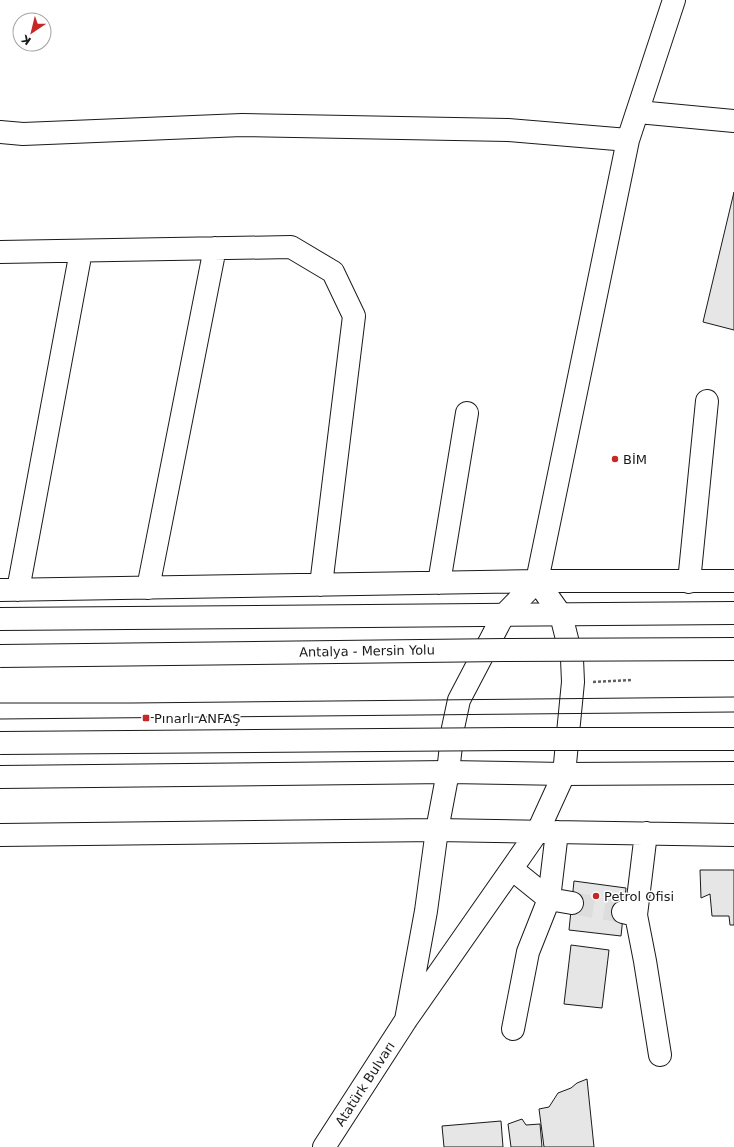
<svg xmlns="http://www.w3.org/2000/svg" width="734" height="1147" font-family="'DejaVu Sans',sans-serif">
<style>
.building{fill:#e6e6e6;stroke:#1a1a1a}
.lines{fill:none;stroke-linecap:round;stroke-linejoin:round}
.minor-tunnel{stroke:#ddd;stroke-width:22;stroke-dasharray:22 11;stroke-linecap:butt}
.minor-casing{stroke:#1a1a1a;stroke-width:24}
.highway-casing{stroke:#1a1a1a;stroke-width:24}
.path{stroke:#5f5f5f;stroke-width:2.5;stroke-dasharray:3 2;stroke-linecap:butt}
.minor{stroke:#fff;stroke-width:22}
.highway{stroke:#fff;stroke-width:22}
.tram{stroke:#1a1a1a;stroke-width:1}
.highway-bridge-casing{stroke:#1a1a1a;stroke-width:24;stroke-linecap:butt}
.highway-bridge{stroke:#fff;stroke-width:22}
.poi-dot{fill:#c62828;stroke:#fff;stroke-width:1.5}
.labels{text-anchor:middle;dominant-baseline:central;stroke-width:3;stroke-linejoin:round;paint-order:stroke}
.poi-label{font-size:13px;fill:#1a1a1a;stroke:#fff;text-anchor:start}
.street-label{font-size:13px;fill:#1a1a1a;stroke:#fff}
</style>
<rect width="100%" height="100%" fill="#fff"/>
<path class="building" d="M 734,192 L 734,330 L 703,322 Z
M 700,870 L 734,870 L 734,925 L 730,925 L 729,916 L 712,916 L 710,894 L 701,898 Z
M 574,881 L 626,888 L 621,936 L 569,930 Z
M 571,945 L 609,950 L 602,1008 L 564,1004 Z
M 587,1079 L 594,1147 L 544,1147 L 539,1109 L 549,1107 L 558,1093 L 571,1088 L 577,1083 Z
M 522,1119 L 526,1125 L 540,1124 L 542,1147 L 511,1147 L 508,1124 Z
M 501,1121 L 503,1147 L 444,1147 L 442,1126 Z"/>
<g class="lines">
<path class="minor-tunnel" d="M 572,903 L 623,912"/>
<defs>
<path id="minor" d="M 638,112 L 734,121
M 0,132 L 23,134 L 242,125 L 508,130 L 628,140
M 0,252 L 291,247 L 333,272 L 354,316 L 321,585
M 689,582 L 707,401
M 439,583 L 467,413
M 148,588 L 215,248
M 0,590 L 537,581 L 734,581
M 18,590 L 81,251
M 0,835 L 437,830 L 734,835
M 512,869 L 549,899 L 572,903
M 623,912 L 636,915 L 646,833
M 636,915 L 645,961 L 660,1055
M 406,1020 L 426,911 L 437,830 L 448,772 L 453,728 L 459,700 L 503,616 L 537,581 L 628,140 L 674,0
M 513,1029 L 528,952 L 549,899 L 557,832
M 324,1147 L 406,1020 L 538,831 L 564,774 L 573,682 L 572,659 L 561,615 L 537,581"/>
<path id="highway" d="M 0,619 L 734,613
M 0,777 L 448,772 L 564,774 L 734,773"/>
</defs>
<use href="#minor" class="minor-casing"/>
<use href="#highway" class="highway-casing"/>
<path class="path" d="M 593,682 L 632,680"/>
<use href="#minor" class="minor"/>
<use href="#highway" class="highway"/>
<path class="tram" d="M 0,703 L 132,703 L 734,697
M 0,719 L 734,712"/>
<defs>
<path id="highway-bridge" d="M 0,656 L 504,650 L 734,649
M 0,743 L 511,739 L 734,739"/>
</defs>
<use href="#highway-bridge" class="highway-bridge-casing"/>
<use href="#highway-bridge" class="highway-bridge"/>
</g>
<g class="poi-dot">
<circle cx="615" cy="459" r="4"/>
<rect x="142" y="714" width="8" height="8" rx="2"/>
<circle cx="596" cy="896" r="4"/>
</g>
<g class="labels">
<g class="poi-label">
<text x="623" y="459">BİM</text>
<text x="154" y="718">Pınarlı ANFAŞ</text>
<text x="604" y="896">Petrol Ofisi</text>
</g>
<g class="street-label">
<text transform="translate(367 651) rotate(-1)">Antalya - Mersin Yolu</text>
<text transform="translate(365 1084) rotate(-57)">Atatürk Bulvarı</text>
</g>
</g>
<g transform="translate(32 32) rotate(215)"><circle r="19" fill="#ffffff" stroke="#a3a3a3"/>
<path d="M0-3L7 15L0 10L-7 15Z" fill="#c62828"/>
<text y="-6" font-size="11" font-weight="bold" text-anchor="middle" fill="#1a1a1a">K</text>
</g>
</svg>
